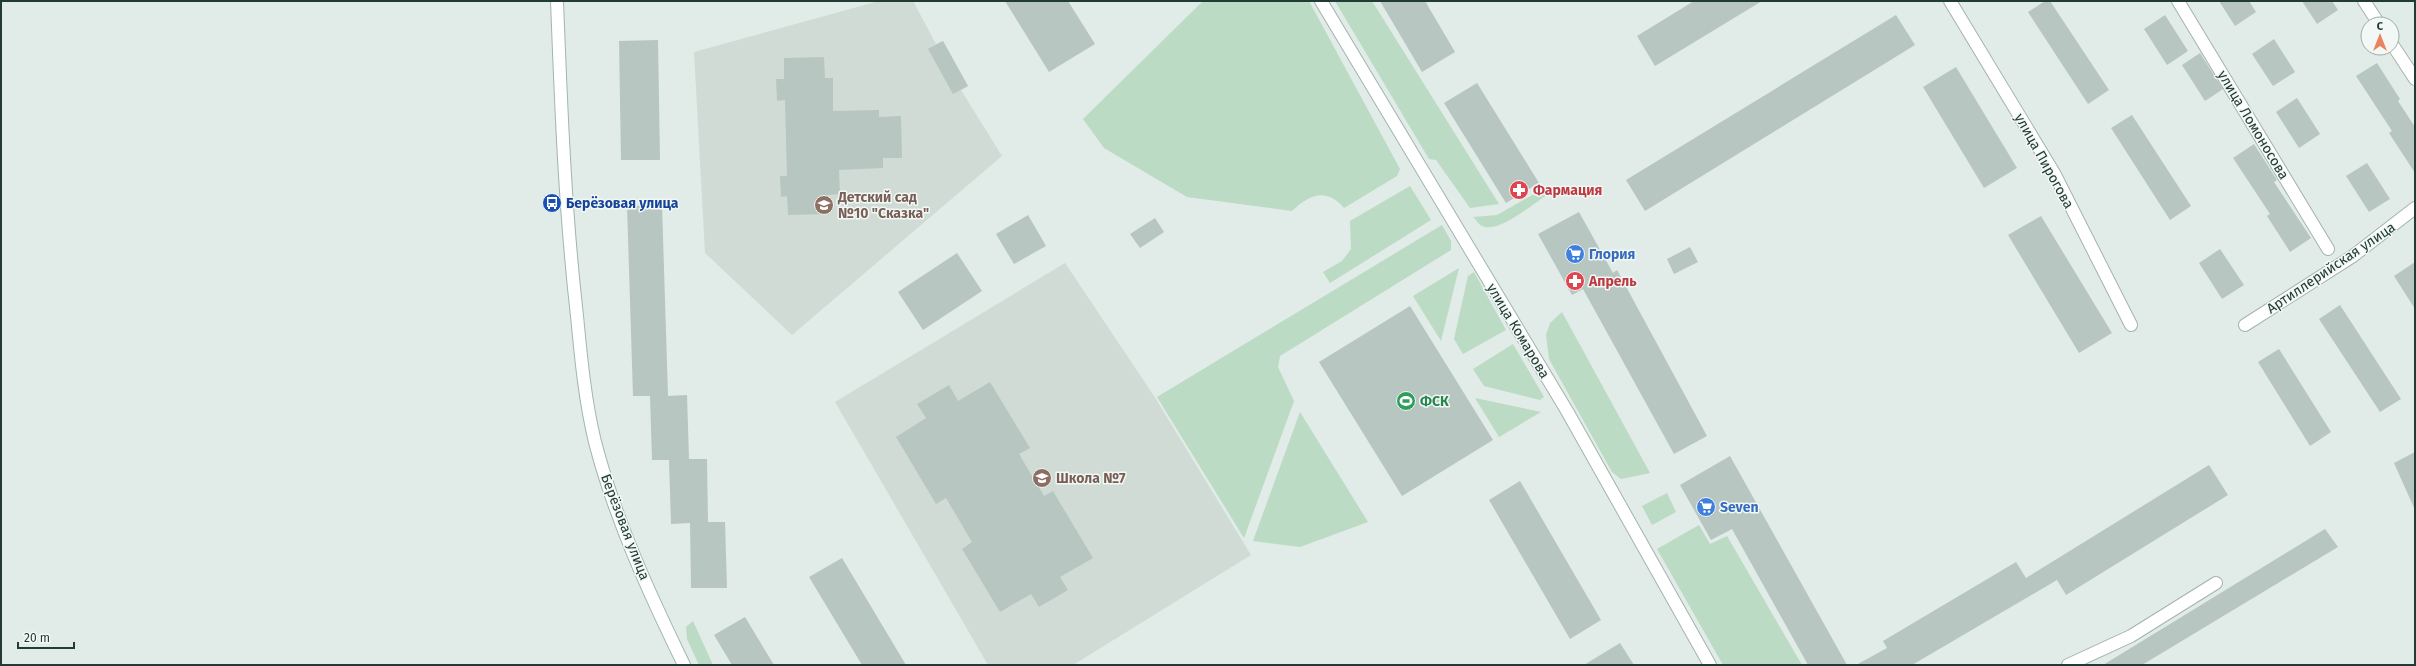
<svg xmlns="http://www.w3.org/2000/svg" width="2416" height="666" font-family="'Fira Sans',sans-serif">
<style>
.built{fill:#d0dbd6}
.green{fill:#bbdbc4}
.building{fill:#b7c6c0}
.lines{fill:none;stroke-linecap:round;stroke-linejoin:round}
.street-casing{stroke:#a4b3ae;stroke-width:14}
.secondary-casing{stroke:#a0b6af;stroke-width:14}
.street{stroke:#fff;stroke-width:12}
.secondary{stroke:#fff;stroke-width:12}
.labels{text-anchor:middle;dominant-baseline:central;stroke-width:3;stroke-linejoin:round;paint-order:stroke}
.street-label{font-size:14px;fill:#223b34;stroke:#f2f8f5}
.health-label{font-size:14px;font-weight:bold;fill:#be3a42;stroke:#f2f8f5;text-anchor:start}
.education-label{font-size:14px;font-weight:bold;fill:#785e54;stroke:#f2f8f5;text-anchor:start}
.transit-label{font-size:14px;font-weight:bold;fill:#164399;stroke:#f2f8f5;text-anchor:start}
.shop-label{font-size:14px;font-weight:bold;fill:#366cbe;stroke:#f2f8f5;text-anchor:start}
.leisure-label{font-size:14px;font-weight:bold;fill:#27864d;stroke:#f2f8f5;text-anchor:start}
</style>
<rect width="100%" height="100%" fill="#e1ebe7"/>
<path class="built" d="M 879,1 L 913,1 L 936,44 L 943,41 L 968,86 L 961,90 L 1002,156 L 792,335 L 705,253 L 694,52 Z
M 1065,263 L 1154,396 L 1251,555 L 1073,665 L 988,665 L 835,402 Z"/>
<path class="green" d="M 1203,1 L 1309,1 L 1400,169 L 1397,176 L 1344,208 C 1326,187 1309,195 1292,211 L 1187,197 L 1104,148 L 1083,119 Z
M 1335,1 L 1372,1 L 1499,204 L 1470,208 L 1436,160 L 1429,159 Z
M 1410,186 L 1431,220 L 1330,283 L 1323,272 L 1342,261 L 1351,249 L 1350,221 Z
M 1543,189 L 1547,195 C 1533,204 1497,234 1482,226 C 1478,224 1476,219 1473,217 L 1497,215 Z
M 1442,225 L 1451,241 L 1451,250 L 1280,356 L 1278,367 L 1294,401 L 1244,538 L 1157,397 Z
M 1459,268 L 1441,341 L 1413,296 Z
M 1474,272 L 1506,330 L 1463,354 L 1454,339 L 1468,276 Z
M 1562,312 L 1650,473 L 1621,479 L 1612,472 L 1549,359 L 1546,335 L 1550,323 Z
M 1513,344 L 1544,397 L 1540,400 L 1484,386 L 1473,369 Z
M 1475,398 L 1541,412 L 1499,437 Z
M 1300,412 L 1368,522 L 1300,547 L 1253,541 Z
M 1667,493 L 1676,512 L 1652,525 L 1642,506 Z
M 1699,525 L 1710,544 L 1727,536 L 1802,665 L 1723,665 L 1657,549 Z
M 693,621 L 713,665 L 699,665 L 687,639 L 686,627 Z"/>
<path class="building" d="M 1005,1 L 1068,1 L 1095,44 L 1049,72 Z
M 1380,1 L 1425,1 L 1455,52 L 1422,72 Z
M 1694,1 L 1762,1 L 1655,66 L 1637,36 Z
M 2045,1 L 2050,1 L 2109,90 L 2088,104 L 2028,12 Z
M 2219,1 L 2249,1 L 2256,12 L 2235,26 Z
M 2302,1 L 2332,1 L 2338,10 L 2317,24 Z
M 1896,15 L 1915,45 L 1645,211 L 1626,180 Z
M 2165,15 L 2188,51 L 2167,65 L 2144,29 Z
M 2274,39 L 2295,72 L 2273,86 L 2252,54 Z
M 658,40 L 660,160 L 621,160 L 619,41 Z
M 943,41 L 968,86 L 953,94 L 928,49 Z
M 2200,53 L 2223,89 L 2205,101 L 2182,65 Z
M 824,57 L 825,78 L 833,78 L 833,111 L 879,110 L 879,117 L 901,116 L 902,158 L 883,158 L 883,168 L 839,170 L 840,194 L 828,195 L 829,214 L 788,215 L 787,196 L 781,197 L 780,176 L 787,176 L 785,100 L 777,101 L 776,79 L 784,79 L 784,58 Z
M 2377,63 L 2400,99 L 2398,101 L 2415,127 L 2415,173 L 2389,133 L 2392,131 L 2356,76 Z
M 1956,67 L 2017,168 L 1984,188 L 1923,87 Z
M 1477,83 L 1539,183 L 1506,203 L 1444,103 Z
M 2297,98 L 2320,134 L 2299,148 L 2276,112 Z
M 2132,115 L 2191,206 L 2170,220 L 2111,128 Z
M 2254,144 L 2277,180 L 2274,182 L 2311,238 L 2290,252 L 2267,216 L 2270,214 L 2233,158 Z
M 2367,163 L 2390,199 L 2369,212 L 2346,176 Z
M 662,205 L 668,396 L 687,395 L 689,459 L 707,459 L 708,522 L 725,522 L 727,588 L 691,588 L 690,523 L 671,524 L 669,460 L 652,460 L 650,396 L 633,396 L 627,206 Z
M 1579,212 L 1613,273 L 1617,270 L 1707,436 L 1674,454 L 1583,289 L 1572,295 L 1538,234 Z
M 1028,215 L 1046,246 L 1014,264 L 996,234 Z
M 2041,216 L 2112,333 L 2079,353 L 2008,235 Z
M 1155,218 L 1164,232 L 1140,248 L 1130,234 Z
M 1690,247 L 1698,262 L 1674,274 L 1667,259 Z
M 2220,249 L 2244,285 L 2222,299 L 2199,263 Z
M 957,253 L 982,291 L 923,330 L 898,292 Z
M 2415,262 L 2415,309 L 2394,276 Z
M 2340,305 L 2401,399 L 2380,412 L 2319,319 Z
M 1410,306 L 1493,440 L 1402,496 L 1319,362 Z
M 2279,349 L 2331,432 L 2310,446 L 2258,362 Z
M 990,382 L 1030,448 L 1019,454 L 1044,496 L 1053,491 L 1093,558 L 1060,577 L 1068,590 L 1039,607 L 1031,594 L 1000,612 L 962,549 L 972,542 L 946,498 L 936,504 L 896,437 L 926,418 L 917,404 L 949,385 L 958,401 Z
M 2415,452 L 2415,510 L 2394,463 Z
M 1730,456 L 1847,665 L 1808,665 L 1732,529 L 1711,540 L 1680,485 Z
M 2209,465 L 2228,495 L 2066,595 L 2057,580 L 1912,665 L 1856,665 L 1887,648 L 1883,641 L 2016,562 L 2026,578 Z
M 1520,481 L 1601,620 L 1570,639 L 1489,500 Z
M 2325,529 L 2338,547 L 2142,665 L 2103,665 Z
M 842,558 L 906,665 L 862,665 L 809,577 Z
M 745,617 L 774,665 L 732,665 L 714,635 Z
M 1620,643 L 1634,665 L 1584,665 Z"/>
<g class="lines">
<defs>
<path id="street" d="M 1321,1 L 1567,411 L 1710,665
M 1950,1 L 2054,173 L 2131,325
M 2178,1 L 2328,249
M 2364,1 L 2379,24
M 2392,44 L 2415,79
M 2245,325 L 2353,256 L 2415,208
M 2068,665 L 2131,636 L 2216,583"/>
<path id="secondary" d="M 557,1 C 561,106 565,211 577,316 C 581,358 585,401 595,442 C 615,519 649,593 684,665"/>
</defs>
<use href="#street" class="street-casing"/>
<use href="#secondary" class="secondary-casing"/>
<use href="#street" class="street"/>
<use href="#secondary" class="secondary"/>
</g>
<defs>
<symbol id="pharmacy-disc" viewBox="-11 -11 22 22"><circle r="9.5" fill="#e0444e" stroke="#f2f8f5"/><path d="M-2-6h4v4h4v4h-4v4h-4v-4h-4v-4h4Z" fill="#fff"/></symbol>
<symbol id="bus-disc" viewBox="-11 -11 22 22"><circle r="9.5" fill="#1a4fb4" stroke="#f2f8f5"/><path d="M-5-6H5V4H4V6H2V4H-2V6H-4V4H-5ZM-3.5-4V0h7V-4ZM-3.5 1.2v1.5H-2V1.2ZM2 1.2v1.5H3.5V1.2Z" fill="#fff"/></symbol>
<symbol id="school-disc" viewBox="-11 -11 22 22"><circle r="9.5" fill="#8d6e63" stroke="#f2f8f5"/><path d="M0-5L7-2L0 1L-7-2ZM-4 1L0 2.5L4 1V4Q0 6-4 4Z" fill="#fff"/></symbol>
<symbol id="supermarket-disc" viewBox="-11 -11 22 22"><circle r="9.5" fill="#3f7fe0" stroke="#f2f8f5"/><path d="M-6-5.5h2.5l.6 2H6L4.5 2H-2.5L-4.4-4H-6ZM-1.5 3.2a1.3 1.3 0 1 0 .1 0ZM3 3.2a1.3 1.3 0 1 0 .1 0Z" fill="#fff"/></symbol>
<symbol id="stadium-disc" viewBox="-11 -11 22 22"><circle r="9.5" fill="#2e9e5b" stroke="#f2f8f5"/><path d="M0-5a6.5 5 0 1 0 0 10a6.5 5 0 1 0 0-10ZM-3.5-1.8h7v3.6h-7Z" fill="#fff"/></symbol>
</defs>
<g fill-rule="evenodd">
<use href="#pharmacy-disc" x="1508" y="179" width="22" height="22"/>
<use href="#bus-disc" x="541" y="192" width="22" height="22"/>
<use href="#school-disc" x="813" y="194" width="22" height="22"/>
<use href="#supermarket-disc" x="1564" y="243" width="22" height="22"/>
<use href="#pharmacy-disc" x="1564" y="270" width="22" height="22"/>
<use href="#stadium-disc" x="1395" y="390" width="22" height="22"/>
<use href="#school-disc" x="1031" y="467" width="22" height="22"/>
<use href="#supermarket-disc" x="1695" y="496" width="22" height="22"/>
</g>
<g class="labels">
<g class="street-label">
<text transform="translate(2253 125) rotate(59)">улица Ломоносова</text>
<text transform="translate(2044 161) rotate(61)">улица Пирогова</text>
<text transform="translate(2331 268) rotate(-34)">Артиллерийская улица</text>
<text transform="translate(1518 331) rotate(59)">улица Комарова</text>
<text transform="translate(625 527) rotate(69)">Берёзовая улица</text>
</g>
<g class="health-label">
<text x="1533" y="190">Фармация</text>
<text x="1589" y="281">Апрель</text>
</g>
<g class="education-label">
<text x="838" y="197">Детский сад<tspan x="838" dy="16">№10 "Сказка"</tspan></text>
<text x="1056" y="478">Школа №7</text>
</g>
<g class="transit-label">
<text x="566" y="203">Берёзовая улица</text>
</g>
<g class="shop-label">
<text x="1589" y="254">Глория</text>
<text x="1720" y="507">Seven</text>
</g>
<g class="leisure-label">
<text x="1420" y="401">ФСК</text>
</g>
</g>
<rect width="2416" height="666" fill="none" stroke="#223b34" stroke-width="4"/>
<g transform="translate(2380 36)"><circle r="19" fill="#f2f8f5" stroke="#9faca8"/>
<path d="M0-3L7 15L0 10L-7 15Z" fill="#ec815e"/>
<text y="-6" font-size="11" font-weight="bold" text-anchor="middle" fill="#223b34">С</text>
</g>
<path d="M18 642v6h56v-6" fill="none" stroke="#223b34" stroke-width="2"/>
<text x="24" y="642" font-size="12" fill="#223b34" stroke="#f2f8f5" stroke-width="3" paint-order="stroke">20 m</text>
</svg>
